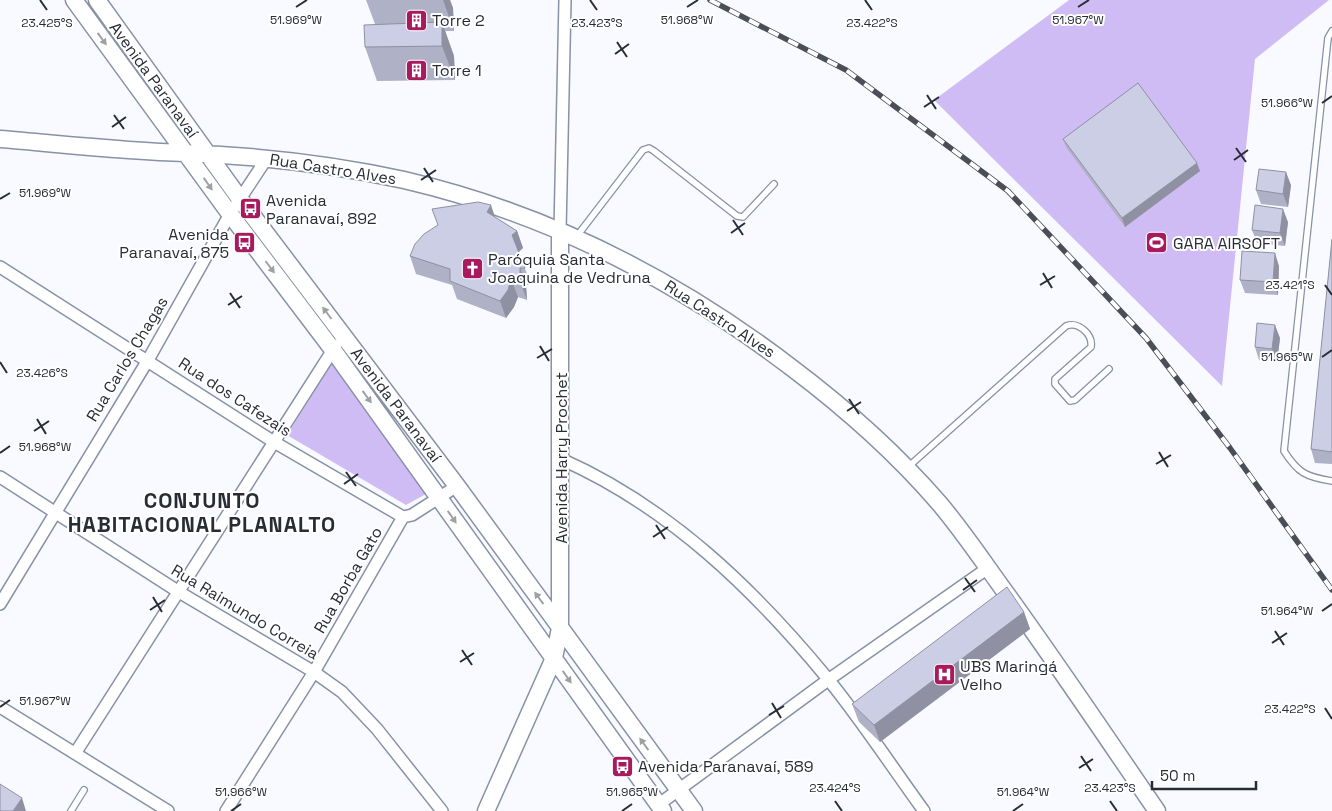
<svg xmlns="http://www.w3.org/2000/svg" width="1332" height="811" font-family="'Space Grotesk',sans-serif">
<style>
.green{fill:#d0bcf4}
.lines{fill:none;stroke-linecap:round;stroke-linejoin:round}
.lane-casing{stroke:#8792a7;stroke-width:8}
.street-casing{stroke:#8792a7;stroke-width:14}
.secondary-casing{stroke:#8792a7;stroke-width:19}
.lane{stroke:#fff;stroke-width:5.5}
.street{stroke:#fff;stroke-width:11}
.secondary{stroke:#fff;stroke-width:16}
.rail-casing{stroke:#4a4e56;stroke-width:5.5}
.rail{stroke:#fff;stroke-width:4;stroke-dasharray:11;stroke-linecap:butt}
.wall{fill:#afb1c6}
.shaded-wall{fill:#8f90a1}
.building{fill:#cccee6;stroke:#8f90a1}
.oneway{fill:#9ea0a4}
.ticks{fill:none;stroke:#282d35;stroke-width:2}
.labels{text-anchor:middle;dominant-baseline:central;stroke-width:4;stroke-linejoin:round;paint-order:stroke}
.poi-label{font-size:16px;fill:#282d35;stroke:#fff;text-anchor:start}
.street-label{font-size:16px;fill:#282d35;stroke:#fff}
.district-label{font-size:21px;font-weight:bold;letter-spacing:1px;fill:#282d35;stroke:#fff}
.ticks-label{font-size:12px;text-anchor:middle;fill:#282d35;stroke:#fff;stroke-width:4;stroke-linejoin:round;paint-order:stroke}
</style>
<rect width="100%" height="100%" fill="#f8faff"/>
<path class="green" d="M 1069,0 L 1329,0 L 1255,59 L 1222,386 L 934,100 Z
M 334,360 L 426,494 L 406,505 L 287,435 Z"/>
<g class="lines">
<defs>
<path id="lane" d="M 1332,31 L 1328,38 L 1284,451 C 1298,473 1306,477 1332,481
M 577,236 L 643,150 L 649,148 L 654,151 L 737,216 L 743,217 L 774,184
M 908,467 L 1066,326 C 1078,321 1093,334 1091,347 L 1055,379 L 1055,384 L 1070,401 L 1075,400 L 1109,369
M 71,811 L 84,790"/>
<path id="street" d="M 560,231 L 565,0
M 0,267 L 274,442 L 403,517 L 412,515 L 457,486
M 561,459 C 669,507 753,588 828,679 C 862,721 892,767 924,811
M 0,477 L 179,592 L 314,672 L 342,692 L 377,729 L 442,811
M 0,604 L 148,360 L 230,214 L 267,158
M 0,707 L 168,811
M 76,752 L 336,345
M 658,805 L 828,680 L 988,568
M 226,811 L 314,672 L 403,517"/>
<path id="secondary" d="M 74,0 L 230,214 L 333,350 L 663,811
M 97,0 L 240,199 L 457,486 L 694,811
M 0,139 C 61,144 123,151 185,153 C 258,156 332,164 404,180 C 546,213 677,280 792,368 C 845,408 895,452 939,503 C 962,530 982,560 1003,589 C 1056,662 1106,737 1157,811
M 486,811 L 554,658 L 560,628 L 560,231"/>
</defs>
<use href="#lane" class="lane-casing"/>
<use href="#street" class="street-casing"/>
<use href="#secondary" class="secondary-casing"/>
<use href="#lane" class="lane"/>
<use href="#street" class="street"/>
<use href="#secondary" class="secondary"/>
<defs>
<path id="rail" d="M 710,0 L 846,70 L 1008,191 L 1146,338 L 1230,448 L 1332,590"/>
</defs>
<use href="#rail" class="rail-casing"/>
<use href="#rail" class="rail"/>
</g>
<path class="wall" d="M 366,0 L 450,0 L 453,8 L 454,31 L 445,31 L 454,56 L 455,80 L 377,81 L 365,47 L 375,24 Z
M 1063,139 L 1200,171 L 1125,227 L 1066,147 Z
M 1291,185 L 1288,207 L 1261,204 L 1256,190 Z
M 495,217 L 517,231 L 523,248 L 519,252 L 531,285 L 526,285 L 527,300 L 518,297 L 514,307 L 506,318 L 457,299 L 452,285 L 416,274 L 410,256 Z
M 1288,222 L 1285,246 L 1257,243 L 1252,230 Z
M 1332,239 L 1332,464 L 1315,463 L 1311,449 Z
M 1279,266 L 1278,295 L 1245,293 L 1240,280 Z
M 1280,338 L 1277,362 L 1259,360 L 1255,347 Z
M 1024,612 L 1030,629 L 880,742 L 859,722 L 852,704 Z"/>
<path class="shaded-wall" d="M 443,0 L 450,0 L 453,8 L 454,31 Z
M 442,22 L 454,56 L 455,80 L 442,46 Z
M 1197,163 L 1200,171 L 1125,227 L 1122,218 Z
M 1286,172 L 1291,185 L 1288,207 L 1283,194 Z
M 491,205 L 497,223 L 487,212 Z
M 1283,209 L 1288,222 L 1285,246 L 1280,233 Z
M 517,231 L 523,248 L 518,252 L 512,235 Z
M 1275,253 L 1279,266 L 1278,295 L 1273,282 Z
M 520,268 L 526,285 L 527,300 L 520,282 Z
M 511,279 L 518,297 L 514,307 L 506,318 L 500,301 Z
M 1275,325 L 1280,338 L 1277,362 L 1272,349 Z
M 1024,612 L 1030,629 L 880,742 L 874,725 Z
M 22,798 L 26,811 L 13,811 Z"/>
<path class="building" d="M 442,22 L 442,46 L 365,47 L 364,25 Z
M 1138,83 L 1197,163 L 1122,218 L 1063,139 Z
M 1259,169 L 1286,172 L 1283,194 L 1256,190 Z
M 478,202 L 491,205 L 487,212 L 517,231 L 512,235 L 525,268 L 520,268 L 520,282 L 511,279 L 508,290 L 500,301 L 450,281 L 450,269 L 410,256 L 415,244 L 424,234 L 438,225 L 432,209 Z
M 1255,205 L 1283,209 L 1280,233 L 1252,230 Z
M 1332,239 L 1332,452 L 1311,449 Z
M 1242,251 L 1275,253 L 1273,282 L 1240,280 Z
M 1257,323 L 1275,325 L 1272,349 L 1255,347 Z
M 1007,587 L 1024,612 L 874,725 L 852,704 Z
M 0,784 L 22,798 L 13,811 L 0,811 Z"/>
<defs><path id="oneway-solid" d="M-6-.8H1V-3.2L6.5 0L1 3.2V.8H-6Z" transform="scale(1.25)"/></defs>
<g class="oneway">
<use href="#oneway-solid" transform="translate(102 39) rotate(54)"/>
<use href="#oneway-solid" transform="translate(208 184) rotate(55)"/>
<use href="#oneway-solid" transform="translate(270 267) rotate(53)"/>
<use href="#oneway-solid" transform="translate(327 313) rotate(-127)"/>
<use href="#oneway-solid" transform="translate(367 397) rotate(54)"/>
<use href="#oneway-solid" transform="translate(452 517) rotate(55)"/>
<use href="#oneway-solid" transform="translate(539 598) rotate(-126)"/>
<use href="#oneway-solid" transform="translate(567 677) rotate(55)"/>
<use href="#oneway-solid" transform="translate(644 744) rotate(-126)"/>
</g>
<path class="ticks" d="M 40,0 L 47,10M 590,0 L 597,10M 865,0 L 872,10M 296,7 L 307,0M 687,7 L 698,0M 1078,7 L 1089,0M 617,42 L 627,57M 615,54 L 629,44M 927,95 L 936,109M 1322,103 L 1332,96M 924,107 L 939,97M 114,115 L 124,129M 112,127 L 126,117M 1236,148 L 1246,162M 1234,160 L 1248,150M 424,168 L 433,182M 421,180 L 436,170M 0,199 L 10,193M 733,220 L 743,235M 731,233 L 745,223M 1043,273 L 1052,288M 1040,285 L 1055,276M 1325,285 L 1332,295M 230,293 L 240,308M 228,305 L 242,296M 540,346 L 549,361M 1322,357 L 1332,350M 537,358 L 552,349M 0,362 L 7,373M 849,399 L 859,414M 847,411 L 861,402M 37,419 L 46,434M 34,431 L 49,421M 1159,452 L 1168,467M 0,453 L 10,446M 1156,464 L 1171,455M 346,472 L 356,486M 344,484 L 358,474M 656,525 L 665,539M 653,537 L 668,527M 965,578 L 975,592M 963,590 L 977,580M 153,597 L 162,612M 150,610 L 165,600M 1322,611 L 1332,604M 1275,631 L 1284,645M 1272,643 L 1287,633M 462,650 L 472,665M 460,662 L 474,653M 772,703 L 781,718M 0,707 L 10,700M 1325,708 L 1332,719M 769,715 L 784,706M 1081,756 L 1091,771M 1079,768 L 1093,759M 835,801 L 842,811M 1110,801 L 1117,811M 231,811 L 241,804M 622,811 L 632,804M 1013,811 L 1023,804"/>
<defs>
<symbol id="building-square" viewBox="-11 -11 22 22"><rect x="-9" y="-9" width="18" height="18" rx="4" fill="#a71a5e" stroke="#fff"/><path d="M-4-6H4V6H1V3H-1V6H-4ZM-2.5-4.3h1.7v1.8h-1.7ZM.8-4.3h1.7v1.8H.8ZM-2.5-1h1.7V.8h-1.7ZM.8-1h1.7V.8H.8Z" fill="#fff"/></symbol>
<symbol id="bus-square" viewBox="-11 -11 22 22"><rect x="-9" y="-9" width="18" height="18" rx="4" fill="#a71a5e" stroke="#fff"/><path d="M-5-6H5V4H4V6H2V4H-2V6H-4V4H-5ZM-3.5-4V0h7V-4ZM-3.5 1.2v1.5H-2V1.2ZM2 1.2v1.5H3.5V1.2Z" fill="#fff"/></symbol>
<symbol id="stadium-square" viewBox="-11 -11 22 22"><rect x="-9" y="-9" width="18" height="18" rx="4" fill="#a71a5e" stroke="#fff"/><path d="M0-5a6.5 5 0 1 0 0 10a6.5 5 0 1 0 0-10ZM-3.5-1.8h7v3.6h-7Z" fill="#fff"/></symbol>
<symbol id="church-square" viewBox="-11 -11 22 22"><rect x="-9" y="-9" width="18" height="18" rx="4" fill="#a71a5e" stroke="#fff"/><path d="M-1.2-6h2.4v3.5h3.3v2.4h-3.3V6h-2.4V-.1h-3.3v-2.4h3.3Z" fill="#fff"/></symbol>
<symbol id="hospital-square" viewBox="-11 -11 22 22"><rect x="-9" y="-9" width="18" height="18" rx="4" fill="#a71a5e" stroke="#fff"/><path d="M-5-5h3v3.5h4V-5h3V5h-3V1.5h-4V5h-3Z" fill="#fff"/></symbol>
</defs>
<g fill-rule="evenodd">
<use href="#building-square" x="404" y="8" width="25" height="25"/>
<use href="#building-square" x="404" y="58" width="25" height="25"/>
<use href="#bus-square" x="238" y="196" width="25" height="25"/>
<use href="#bus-square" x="232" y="230" width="25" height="25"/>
<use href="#stadium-square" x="1144" y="230" width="25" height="25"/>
<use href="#church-square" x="460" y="256" width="25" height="25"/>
<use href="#hospital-square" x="932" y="662" width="25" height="25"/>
<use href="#bus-square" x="610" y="754" width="25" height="25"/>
</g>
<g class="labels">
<g class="poi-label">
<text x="432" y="20">Torre 2</text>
<text x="432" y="70">Torre 1</text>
<text x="266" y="200">Avenida<tspan x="266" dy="18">Paranavaí, 892</tspan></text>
<text x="229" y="234" text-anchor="end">Avenida<tspan x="229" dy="18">Paranavaí, 875</tspan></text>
<text x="1173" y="243">GARA AIRSOFT</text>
<text x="488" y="259">Paróquia Santa<tspan x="488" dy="18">Joaquina de Vedruna</tspan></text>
<text x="960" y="666">UBS Maringá<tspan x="960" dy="18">Velho</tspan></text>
<text x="638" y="766">Avenida Paranavaí, 589</text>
</g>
<g class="street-label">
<text transform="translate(154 80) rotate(54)">Avenida Paranavaí</text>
<text transform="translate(333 169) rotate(9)">Rua Castro Alves</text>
<text transform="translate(720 319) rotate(33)">Rua Castro Alves</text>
<text transform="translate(127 359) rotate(-59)">Rua Carlos Chagas</text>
<text transform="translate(235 397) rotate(33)">Rua dos Cafezais</text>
<text transform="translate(396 405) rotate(53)">Avenida Paranavaí</text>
<text transform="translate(561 458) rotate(-90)">Avenida Harry Prochet</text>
<text transform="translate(348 580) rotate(-60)">Rua Borba Gato</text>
<text transform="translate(245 612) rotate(31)">Rua Raimundo Correia</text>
</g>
<g class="district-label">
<text x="202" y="500">CONJUNTO<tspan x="202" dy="24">HABITACIONAL PLANALTO</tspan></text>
</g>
</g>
<g class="ticks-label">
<text x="296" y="24">51.969°W</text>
<text x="687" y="24">51.968°W</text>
<text x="1078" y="24">51.967°W</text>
<text x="597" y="27">23.423°S</text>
<text x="47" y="27">23.425°S</text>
<text x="872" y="27">23.422°S</text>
<text x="1287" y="107">51.966°W</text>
<text x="45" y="197">51.969°W</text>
<text x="1290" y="289">23.421°S</text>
<text x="1287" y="361">51.965°W</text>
<text x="42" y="377">23.426°S</text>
<text x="45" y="451">51.968°W</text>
<text x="1287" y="615">51.964°W</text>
<text x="45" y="705">51.967°W</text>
<text x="1290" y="713">23.422°S</text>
<text x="835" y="792">23.424°S</text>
<text x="1110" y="792">23.423°S</text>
<text x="241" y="796">51.966°W</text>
<text x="632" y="796">51.965°W</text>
<text x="1023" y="796">51.964°W</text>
</g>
<path d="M1152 781v8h104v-8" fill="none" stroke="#282d35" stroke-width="2.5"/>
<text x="1160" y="781" font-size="15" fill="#282d35" stroke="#ffffff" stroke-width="4" paint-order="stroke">50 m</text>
</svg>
